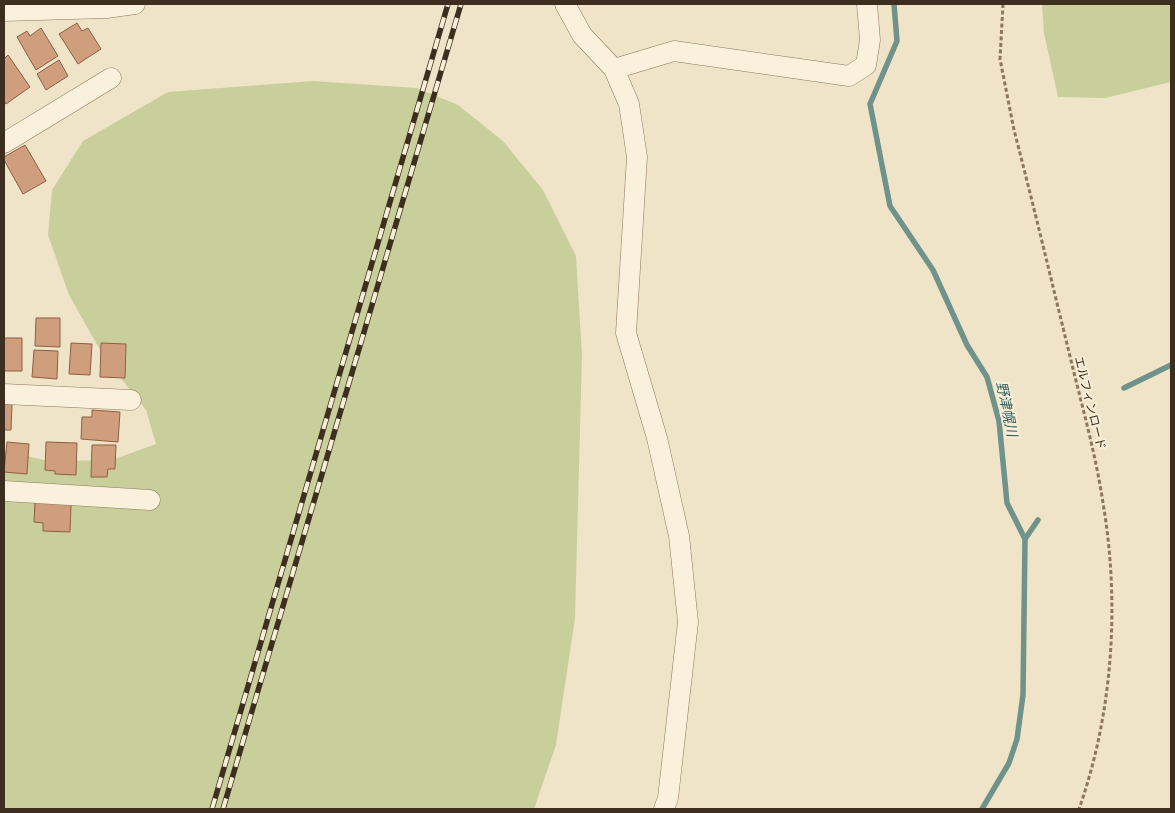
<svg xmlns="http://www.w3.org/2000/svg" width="1175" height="813" font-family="'Source Serif 4','Noto Sans JP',serif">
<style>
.green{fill:#c9cf9b}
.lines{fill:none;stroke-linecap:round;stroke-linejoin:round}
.stream{stroke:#6f938a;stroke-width:5.5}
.building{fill:#cf9f7d;stroke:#8d5f41}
.minor-casing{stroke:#8d765c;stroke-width:21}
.path{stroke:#8d765c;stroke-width:3;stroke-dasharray:4 2.5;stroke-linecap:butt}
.minor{stroke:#faf1dc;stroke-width:20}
.rail-casing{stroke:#3d2e20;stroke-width:5.5}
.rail{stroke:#f7eed8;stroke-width:4;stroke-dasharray:11;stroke-linecap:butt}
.labels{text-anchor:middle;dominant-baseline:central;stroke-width:4;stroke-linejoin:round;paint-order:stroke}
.street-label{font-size:12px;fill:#3d2e20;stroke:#f7eed8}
.water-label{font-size:14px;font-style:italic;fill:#2f5d5a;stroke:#f7eed8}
</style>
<rect width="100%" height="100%" fill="#f0e4c8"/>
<path class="green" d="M 1042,4 L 1171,4 L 1171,82 L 1105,98 L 1058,97 L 1044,33 Z
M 313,81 L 417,88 L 458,105 L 503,141 L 543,190 L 576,256 L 582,355 L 575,618 L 556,745 L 534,809 L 4,809 L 4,451 L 49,461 L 112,460 L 156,444 L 146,410 L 104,357 L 69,295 L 48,235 L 52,190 L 83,141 L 168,92 Z"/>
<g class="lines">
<path class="stream" d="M 894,4 L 897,41 L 870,104 L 890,206 L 933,270 L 967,345 L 987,377 L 999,421 L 1007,503 L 1025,539 L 1023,695 L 1017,739 L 1009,763 L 982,809
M 1124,388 L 1171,365
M 1025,539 L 1038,520"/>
</g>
<path class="building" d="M 77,23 L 82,31 L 88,28 L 101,49 L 78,64 L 59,34 Z
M 41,28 L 58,56 L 36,70 L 17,37 L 27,31 L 30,36 Z
M 8,55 L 30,87 L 6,104 L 4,100 L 4,59 Z
M 59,60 L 68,76 L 46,90 L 37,74 Z
M 25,145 L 46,181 L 23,194 L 4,160 L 4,157 Z
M 36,318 L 60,318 L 60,347 L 35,346 Z
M 4,338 L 22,338 L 22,371 L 4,371 Z
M 71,343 L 92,344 L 90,375 L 69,374 Z
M 101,343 L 126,344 L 125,378 L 100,377 Z
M 34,350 L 58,351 L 57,379 L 32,377 Z
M 4,404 L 12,404 L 11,430 L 4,430 Z
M 92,410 L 120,412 L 118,442 L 81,439 L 82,417 L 92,417 Z
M 7,442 L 29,444 L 27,474 L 4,472 Z
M 46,442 L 77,443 L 76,475 L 55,474 L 55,471 L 45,470 Z
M 92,445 L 116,445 L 115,469 L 108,469 L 107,477 L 91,477 Z
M 35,502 L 71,504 L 70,532 L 43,531 L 43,523 L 34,522 Z"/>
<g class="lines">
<defs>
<path id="minor" d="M 565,4 L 582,35 L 614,69 L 629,104 L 637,157 L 626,333 L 657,438 L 679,536 L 688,622 L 668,798 L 664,809
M 4,11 L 106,8 L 135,4
M 614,69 L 674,51 L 849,76 L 866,65 L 870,40 L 867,4
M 4,143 L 111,78
M 4,394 L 131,400
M 4,491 L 150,500"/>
</defs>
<use href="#minor" class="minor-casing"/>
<path class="path" d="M 1003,4 L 1000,59 L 1014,130 C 1033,203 1050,275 1068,348 C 1080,399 1095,450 1103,503 C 1120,603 1113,713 1079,809"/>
<use href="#minor" class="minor"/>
<defs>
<path id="rail" d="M 212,809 L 448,4
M 223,809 L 461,4"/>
</defs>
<use href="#rail" class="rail-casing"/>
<use href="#rail" class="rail"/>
</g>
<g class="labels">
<g class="street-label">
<text transform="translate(1090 403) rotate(76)">エルフィンロード</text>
</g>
<g class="water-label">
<text transform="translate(1007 409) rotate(78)">野津幌川</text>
</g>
</g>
<rect width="1175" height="813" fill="none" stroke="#3d2e20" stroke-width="10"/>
</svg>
